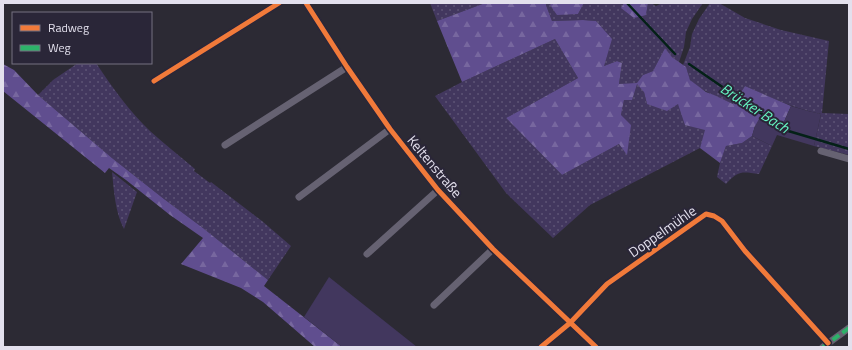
<svg xmlns="http://www.w3.org/2000/svg" width="852" height="350" font-family="'Titillium Web',sans-serif">
<style>
.grass{fill:url(#grass-dots)}
.forest{fill:url(#forest-firs)}
.garden{fill:#42375e}
.lines{fill:none;stroke-linecap:round;stroke-linejoin:round}
.stream{stroke:#042117;stroke-width:2.5}
.minor{stroke:#666272;stroke-width:7}
.quiet{stroke:#2db169;stroke-width:4;stroke-dasharray:8 4;stroke-linecap:butt}
.cycleway-casing{stroke:#2a2638;stroke-width:8}
.cycleway{stroke:#f17a3a;stroke-width:5}
.labels{text-anchor:middle;dominant-baseline:central;stroke-width:4;stroke-linejoin:round;paint-order:stroke}
.street-label{font-size:14px;fill:#e3e0ed;stroke:#2a2638}
.water-label{font-size:15px;font-style:italic;fill:#65f6c2;stroke:#2a2638}
</style>
<defs>
<pattern id="grass-dots" width="8" height="8" patternUnits="userSpaceOnUse"><rect width="8" height="8" fill="#42375e"/><path d="M2 2h.1M6 6h.1" fill="none" stroke="#5d5475" stroke-width="1.8" stroke-linecap="round"/></pattern>
<pattern id="forest-firs" width="22" height="20" patternUnits="userSpaceOnUse"><rect width="22" height="20" fill="#604e8f"/><path d="M5 1l3.5 6h-7zM16 11l3.5 6h-7z" fill="#77679f"/></pattern>
</defs>
<rect width="100%" height="100%" fill="#2c2a34"/>
<path class="grass" d="M 430,3 L 485,3 L 437,21 Z
M 546,3 L 551,3 L 550,5 L 578,14 L 584,3 L 624,3 L 622,8 L 646,15 L 648,3 L 651,3 L 656,6 L 660,4 L 661,3 L 703,3 L 692,19 L 686,32 L 684,47 L 679,62 L 672,57 L 665,48 L 653,71 L 643,75 L 644,92 L 647,104 L 678,104 L 706,130 L 700,148 L 590,205 L 553,238 L 506,193 L 435,96 L 462,82 L 555,39 L 578,78 L 506,118 L 562,175 L 619,144 L 627,154 L 621,115 L 624,100 L 619,84 L 622,63 L 617,61 L 604,66 L 596,21 L 583,20 L 552,21 L 546,5 Z
M 710,3 L 719,3 L 745,18 L 781,30 L 829,41 L 822,113 L 849,114 L 849,155 L 814,146 L 821,114 C 794,109 770,97 745,86 L 733,104 C 720,98 701,91 691,81 C 687,77 689,69 683,65 L 690,47 L 692,34 L 699,19 Z
M 78,63 L 96,63 C 112,87 129,111 150,131 C 164,144 180,156 195,169 L 194,171 L 210,183 L 211,182 L 262,221 L 291,246 L 268,280 L 203,228 L 164,199 L 112,158 L 38,95 L 53,80 Z
M 752,136 L 772,146 L 759,174 C 742,172 739,170 726,184 L 717,177 L 720,163 L 726,146 L 742,143 Z
M 112,172 L 137,192 L 124,229 C 115,212 114,191 112,172 Z"/>
<path class="forest" d="M 485,3 L 546,3 L 546,5 L 552,21 L 583,20 L 596,21 L 612,39 L 604,66 L 617,61 L 622,63 L 619,84 L 637,83 L 643,75 L 653,71 L 665,48 L 672,57 L 686,67 L 690,80 L 706,92 L 714,95 L 733,104 L 745,86 L 791,106 L 783,124 L 755,126 L 752,136 L 742,143 L 726,146 L 720,163 L 700,148 L 705,130 L 685,125 L 678,104 L 667,111 L 647,104 L 644,92 L 637,84 L 632,100 L 624,100 L 621,115 L 631,125 L 627,155 L 619,144 L 562,175 L 506,118 L 578,78 L 555,39 L 462,82 L 437,21 Z
M 551,3 L 584,3 L 578,14 L 557,15 L 550,5 Z
M 624,3 L 648,3 L 646,15 L 634,18 L 621,8 Z
M 3,64 L 14,70 L 38,95 L 112,158 L 164,199 L 203,228 L 268,280 L 264,286 L 342,347 L 315,347 L 263,302 L 241,288 L 181,264 L 203,238 L 170,215 L 126,180 L 109,168 L 105,173 L 3,91 Z"/>
<path class="garden" d="M 791,106 L 808,111 L 821,114 L 814,146 L 777,135 L 772,146 L 752,136 L 755,126 L 763,112 L 783,124 Z
M 329,277 L 417,347 L 342,347 L 304,317 Z"/>
<g class="lines">
<path class="stream" d="M 627,3 L 675,54
M 689,64 L 785,130 L 849,149"/>
<path class="minor" d="M 306,3 L 347,67 L 390,129 L 438,190 L 493,249 L 596,347
M 154,81 L 279,3
M 225,145 L 347,67
M 821,151 L 849,159
M 299,197 L 390,129
M 367,254 L 438,190
M 434,305 L 493,249
M 541,347 L 570,323 L 607,284 L 706,214 L 714,216 L 722,221 L 745,251 L 828,343
M 823,347 L 849,328"/>
<path class="quiet" d="M 823,347 L 849,328"/>
<defs>
<path id="cycleway" d="M 306,3 L 347,67 L 390,129 L 438,190 L 493,249 L 596,347
M 154,81 L 279,3
M 541,347 L 570,323 L 607,284 L 706,214 L 714,216 L 722,221 L 745,251 L 828,343"/>
</defs>
<use href="#cycleway" class="cycleway-casing"/>
<use href="#cycleway" class="cycleway"/>
</g>
<g class="labels">
<g class="street-label">
<text transform="translate(435 166) rotate(50)">Keltenstraße</text>
<text transform="translate(662 231) rotate(-35)">Doppelmühle</text>
</g>
<g class="water-label">
<text transform="translate(755 108) rotate(33)">Brücker Bach</text>
</g>
</g>
<rect width="852" height="350" fill="none" stroke="#e3e0ed" stroke-width="8"/>
<rect x="12" y="12" width="140" height="52" fill="#2a2638" stroke="#747080"/>
<rect x="20" y="25" width="20" height="6" fill="#f17a3a" stroke="#747080"/>
<text x="48" y="32" font-size="12" fill="#e3e0ed">Radweg</text>
<rect x="20" y="45" width="20" height="6" fill="#2db169" stroke="#747080"/>
<text x="48" y="52" font-size="12" fill="#e3e0ed">Weg</text>
</svg>
